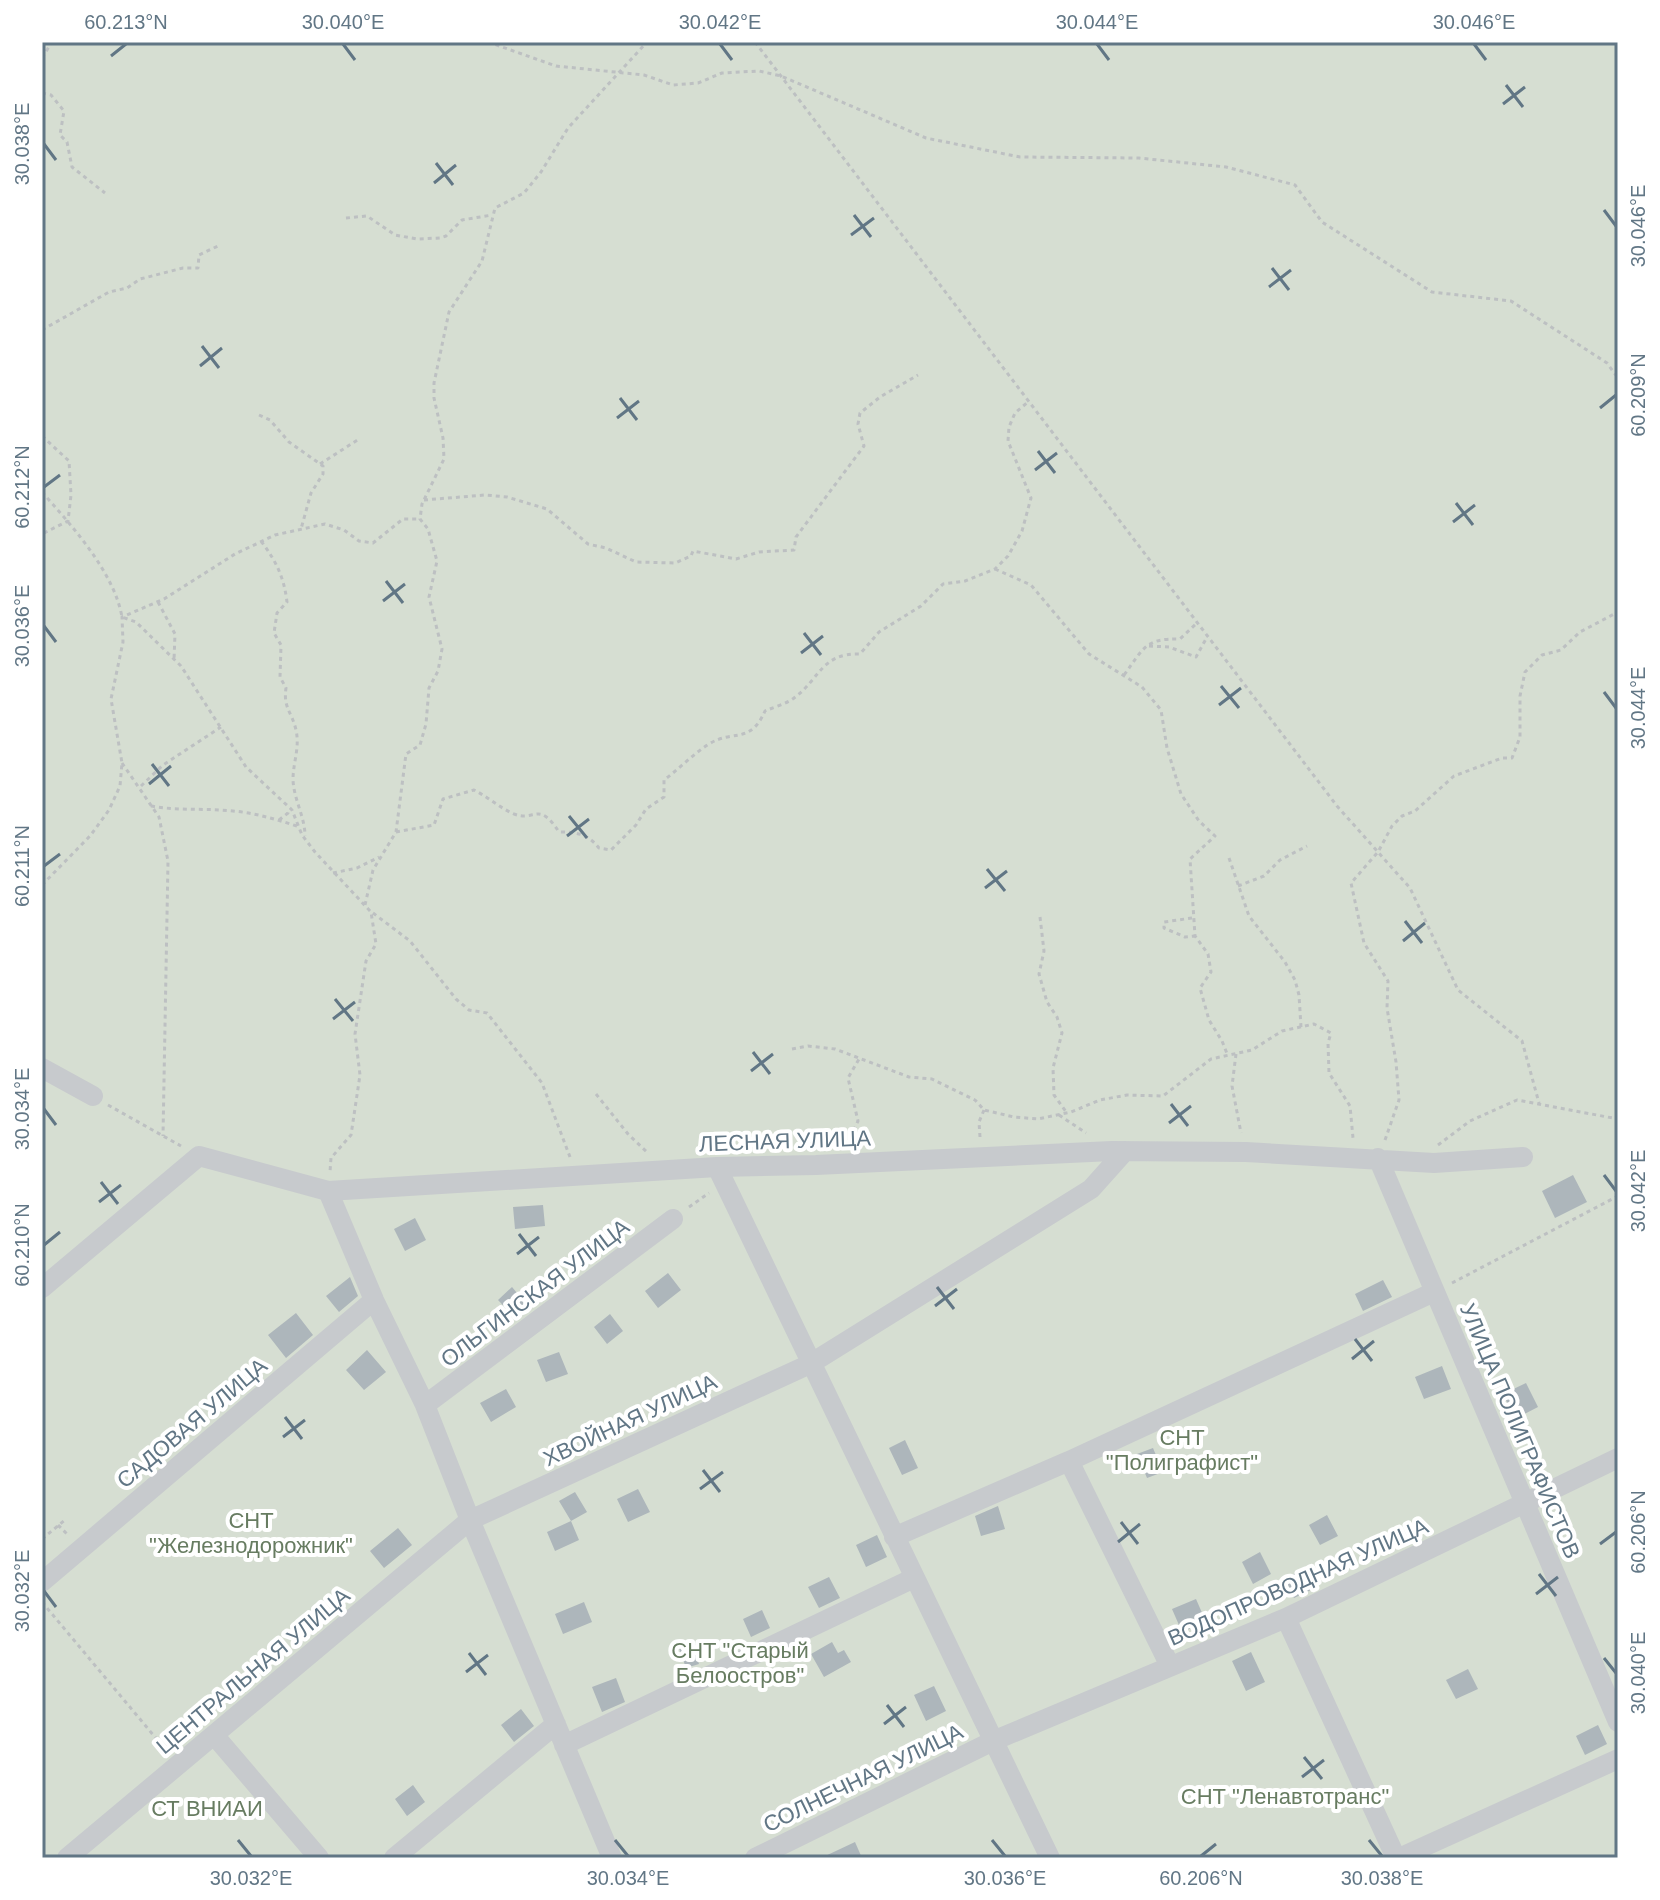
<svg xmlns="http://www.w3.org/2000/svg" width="1660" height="1900" font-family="Helvetica,sans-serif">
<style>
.green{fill:#d6ded2}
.building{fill:#adb6bb}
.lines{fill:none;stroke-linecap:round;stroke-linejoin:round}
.path{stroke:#bdc0c2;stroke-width:3;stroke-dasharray:4 4;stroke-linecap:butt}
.minor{stroke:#c7cacd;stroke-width:20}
.ticks{fill:none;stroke:#617685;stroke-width:3}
.labels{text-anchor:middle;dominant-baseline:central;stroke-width:8;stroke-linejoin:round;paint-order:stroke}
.street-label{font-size:22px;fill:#617685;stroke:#fff}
.park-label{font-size:22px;fill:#677c61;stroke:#fff}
.neatline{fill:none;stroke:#617685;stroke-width:3}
.ticks-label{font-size:20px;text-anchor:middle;fill:#617685}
</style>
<rect width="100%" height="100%" fill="#f6f5f1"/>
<path class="green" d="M 42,42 L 1618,42 L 1618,1858 L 42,1858 Z"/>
<path class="building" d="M 1573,1175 L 1587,1202 L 1555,1218 L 1542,1191 Z
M 543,1205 L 545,1226 L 515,1229 L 513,1207 Z
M 415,1218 L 426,1240 L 405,1251 L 394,1229 Z
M 668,1273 L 681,1290 L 658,1308 L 645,1291 Z
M 350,1277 L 358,1296 L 339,1312 L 326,1296 Z
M 1383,1280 L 1392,1297 L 1363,1311 L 1355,1294 Z
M 512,1287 L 528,1306 L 515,1318 L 498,1300 Z
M 296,1313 L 313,1335 L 286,1358 L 268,1335 Z
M 610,1314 L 623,1331 L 607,1344 L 594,1327 Z
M 367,1350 L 386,1372 L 364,1390 L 346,1370 Z
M 559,1352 L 568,1374 L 546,1382 L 537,1360 Z
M 1442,1366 L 1451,1389 L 1424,1399 L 1415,1377 Z
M 1526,1383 L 1538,1407 L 1515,1419 L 1503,1394 Z
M 506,1389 L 516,1407 L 491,1422 L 480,1403 Z
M 905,1440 L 918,1468 L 902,1475 L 889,1448 Z
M 1153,1448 L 1163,1472 L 1147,1478 L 1137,1454 Z
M 638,1489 L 650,1512 L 628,1522 L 617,1499 Z
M 575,1492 L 587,1512 L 571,1521 L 559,1501 Z
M 998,1506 L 1005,1529 L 981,1536 L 975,1516 Z
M 1327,1515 L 1338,1536 L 1320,1545 L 1309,1525 Z
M 571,1521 L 579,1540 L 555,1551 L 547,1532 Z
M 398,1528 L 412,1545 L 384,1568 L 370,1551 Z
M 877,1535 L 887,1557 L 866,1567 L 856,1545 Z
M 1260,1552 L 1271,1574 L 1253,1584 L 1242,1562 Z
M 1301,1570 L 1311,1590 L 1294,1598 L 1285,1579 Z
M 829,1577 L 840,1598 L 819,1608 L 808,1587 Z
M 1196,1599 L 1206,1622 L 1182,1632 L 1172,1609 Z
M 584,1602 L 592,1622 L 563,1634 L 555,1614 Z
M 762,1610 L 770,1628 L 751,1637 L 743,1619 Z
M 690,1640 L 699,1664 L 686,1668 L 678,1645 Z
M 832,1642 L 838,1653 L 844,1650 L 851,1662 L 824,1677 L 811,1654 Z
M 1251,1652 L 1265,1682 L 1246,1691 L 1232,1661 Z
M 1468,1669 L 1478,1689 L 1456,1699 L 1446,1680 Z
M 616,1678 L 625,1702 L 602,1712 L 592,1687 Z
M 934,1686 L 946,1711 L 926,1721 L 914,1695 Z
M 521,1709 L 534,1726 L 514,1742 L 501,1725 Z
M 1598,1725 L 1607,1744 L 1585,1755 L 1576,1736 Z
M 413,1785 L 425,1802 L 407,1816 L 395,1799 Z
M 855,1842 L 862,1858 L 821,1858 Z"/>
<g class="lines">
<path class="path" d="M 488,42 L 556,66 L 644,75 L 673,85 L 698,83 L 722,73 L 759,71 L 781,76 L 926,138 L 1020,157 L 1139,158 L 1226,167 L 1295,185 L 1322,222 L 1432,292 L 1511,301 L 1607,363 L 1618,378
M 755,42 L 1337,806 L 1410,888 L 1458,990 L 1522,1041 L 1539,1103
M 42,58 L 52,42
M 42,93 L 51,95 L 64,111 L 60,135 L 67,142 L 72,167 L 105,193
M 346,218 L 367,216 L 395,235 L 417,239 L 440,238 L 446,236 L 462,220 L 492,215
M 42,330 L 109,292 L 127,288 L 140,279 L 183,268 L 198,268 L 199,255 L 220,245
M 259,415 L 270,420 L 289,442 L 323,466 L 323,474 L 311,493 L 301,529
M 42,436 L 69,461 L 71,495 L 68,521 L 42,534
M 320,464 L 359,439
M 42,492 C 72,526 114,572 122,617 L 136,622 L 181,666 L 246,767 L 292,810 L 302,835 L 315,852 L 371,912 L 376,944 L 366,961 L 355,1034 L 360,1075 L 351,1135 L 331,1158 L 330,1172
M 424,500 L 485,495 L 507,497 L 547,509 L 588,544 L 606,548 L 636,562 L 675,563 L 691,556 L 693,551 L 736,559 L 759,552 L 794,550 L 796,537 L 864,446 L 858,424 L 860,413 L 880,397 L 918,375
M 261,541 C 276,561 284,577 287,602 L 277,613 L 274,633 L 281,645 L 280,677 L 286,688 C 283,708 292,712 296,730 C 300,748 293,762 293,780 C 294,800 305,817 305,836
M 995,569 L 1031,585 L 1089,654 L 1142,687 L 1161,710 L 1167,748 L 1181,794 L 1199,821 L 1215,836 L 1190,859 L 1195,936 L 1208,954 L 1211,972 L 1200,988 L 1209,1020 L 1222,1041 L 1228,1056
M 158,602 L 175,634 L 174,660
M 1149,646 L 1169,647 L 1196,657 L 1207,637
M 1124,675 C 1144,648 1145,638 1180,639 L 1197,623
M 122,763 L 159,817 L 168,861 L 163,1136
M 141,786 L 163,765 L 221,727
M 151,806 C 178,811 205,808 233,811 C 256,813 278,820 300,827
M 279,820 L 288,813 L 289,809
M 396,832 L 434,825 L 443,799 L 474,790 C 488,797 500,808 514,814 C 536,822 538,800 559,832 C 577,832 588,834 599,848 L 611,850 L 636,825 L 646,809 L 664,797 L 664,780 C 679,769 693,754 709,744 C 733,729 750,745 765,711 C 774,707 786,704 794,698 C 820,679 821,653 860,654 L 879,632 L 921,606 L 943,584 L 965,581 L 995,569 L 1008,556 L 1022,531 L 1031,498 L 1008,441 L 1009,427 L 1015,413 L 1028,402
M 1229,858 L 1249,916 L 1285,962 L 1295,980 L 1299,995 L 1301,1027
M 333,873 L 357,868 L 379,857
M 42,885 L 90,836 L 109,810 L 120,786 L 122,763 L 111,699 L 123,642 L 122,617 L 164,599 L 235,554 L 275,535 L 325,524 L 344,530 L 359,541 L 373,543 L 403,519 L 420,519
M 1238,886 L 1264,876 L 1280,860 L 1307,846
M 365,905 L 373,870 L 396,832 L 406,754 L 420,745 L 426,724 L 429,688 L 438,671 L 442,649 L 429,597 L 437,561 L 428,529 L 420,519 L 422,504 L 444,459 L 443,438 L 434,398 L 434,383 L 449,312 L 482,261 L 495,208 L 524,193 L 541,172 L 568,128 L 647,42
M 373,913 L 410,941 L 456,999 L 469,1010 L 487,1013 L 542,1083 L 570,1157
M 1040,917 L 1044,951 L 1039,974 L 1047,1002 L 1057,1017 L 1062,1033 L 1053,1068 L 1054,1095 L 1067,1113
M 1192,918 L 1164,922 L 1164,928 L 1185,937 L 1195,936
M 792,1049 L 808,1046 L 835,1049 L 909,1077 L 932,1079 L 975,1100 L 984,1110 L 1014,1117 L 1038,1119 L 1071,1112 L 1100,1100 L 1127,1095 L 1163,1096 L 1211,1059 L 1252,1050 L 1282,1031 L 1314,1024 L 1331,1033 L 1328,1043 L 1329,1073 L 1350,1106 L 1353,1138
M 1236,1054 L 1232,1086 L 1241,1133
M 596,1094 L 628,1134 L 648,1153
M 108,1105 L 181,1146
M 1059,1115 L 1086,1133
M 980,1137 L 979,1122 L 984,1110
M 1385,1140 L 1399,1100 L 1396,1062 L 1387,1008 L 1388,981 L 1364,943 L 1351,883 L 1378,852 L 1392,826 L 1402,816 L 1415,811 L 1454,776 L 1502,758 L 1512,758 L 1520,737 L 1520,696 L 1525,672 L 1542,655 L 1561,650 L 1580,632 L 1618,612
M 847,1145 L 858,1121 L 848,1078 L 859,1059
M 1438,1145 L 1470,1121 L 1517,1100 L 1618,1119
M 689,1207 L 709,1193
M 1452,1283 L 1618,1196
M 58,1525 L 67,1534
M 42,1539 L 65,1520
M 42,1602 L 165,1749"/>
<path class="minor" d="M 42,1068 L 93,1096
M 1378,1158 L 1618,1722
M 717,1167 L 1050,1858
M 328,1191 L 374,1300 L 425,1405 L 470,1520 L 612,1858
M 42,1288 L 199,1156 L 328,1191 L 717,1167 L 816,1165 L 1112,1151 L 1246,1152 L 1434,1163 L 1523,1157
M 425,1405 L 673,1219
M 1069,1461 L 1170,1666
M 894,1537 L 1069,1461 L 1434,1292
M 42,1582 L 374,1300
M 1286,1618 L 1396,1858
M 214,1735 L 319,1858
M 564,1745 L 914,1578
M 67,1858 L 470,1520 L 810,1364 L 1091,1189 L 1125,1151
M 394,1858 L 556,1724
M 755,1858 L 993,1741 L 1286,1618 L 1618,1458
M 1399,1858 L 1618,1759"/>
</g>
<path class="ticks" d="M 343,44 L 355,60M 720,44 L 732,60M 1097,44 L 1109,60M 1474,44 L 1486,60M 111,56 L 126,44M 1506,85 L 1523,107M 1503,104 L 1525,87M 44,144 L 56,160M 436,163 L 453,185M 434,183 L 456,165M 1604,210 L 1616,226M 854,215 L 871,237M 851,235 L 874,218M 1272,268 L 1289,290M 1269,287 L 1291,270M 202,346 L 219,368M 200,366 L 222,348M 620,398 L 637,420M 1600,408 L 1616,395M 617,418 L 639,401M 1038,451 L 1055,473M 1035,470 L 1057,453M 44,487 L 60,475M 1456,503 L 1473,525M 1453,522 L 1475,505M 386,581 L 403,603M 383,601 L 405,584M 44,626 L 56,642M 804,633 L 821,655M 801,653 L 823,636M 1221,686 L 1239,708M 1604,692 L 1616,708M 1219,705 L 1241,688M 152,764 L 169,786M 149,784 L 171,766M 569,816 L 587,838M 567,836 L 589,819M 44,866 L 60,854M 987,869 L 1005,891M 985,888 L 1007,871M 1405,921 L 1422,943M 1403,941 L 1425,923M 335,999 L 353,1021M 333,1019 L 355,1002M 753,1052 L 770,1074M 751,1071 L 773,1054M 1171,1104 L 1188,1126M 44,1109 L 56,1125M 1169,1123 L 1191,1106M 1604,1175 L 1616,1191M 101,1182 L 118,1204M 99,1202 L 121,1185M 519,1234 L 536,1256M 44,1245 L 60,1232M 517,1254 L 539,1237M 937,1287 L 954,1309M 935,1306 L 957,1289M 1355,1339 L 1372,1361M 1352,1359 L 1374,1341M 285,1417 L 302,1439M 283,1437 L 305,1420M 703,1470 L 720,1492M 700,1489 L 723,1472M 1121,1522 L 1138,1544M 1118,1542 L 1140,1524M 1600,1544 L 1616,1532M 1539,1574 L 1556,1596M 44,1591 L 56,1607M 1536,1594 L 1558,1577M 469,1653 L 486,1675M 1604,1658 L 1616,1673M 466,1672 L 488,1655M 887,1705 L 904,1727M 884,1724 L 906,1707M 1304,1757 L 1322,1779M 1302,1777 L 1324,1760M 238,1840 L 251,1856M 615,1840 L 628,1856M 992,1840 L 1005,1856M 1369,1840 L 1382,1856M 1201,1856 L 1216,1844"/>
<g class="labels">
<g class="street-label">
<text transform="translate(785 1141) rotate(-2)">ЛЕСНАЯ УЛИЦА</text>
<text transform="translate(535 1293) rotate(-37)">ОЛЬГИНСКАЯ УЛИЦА</text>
<text transform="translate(630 1420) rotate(-25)">ХВОЙНАЯ УЛИЦА</text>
<text transform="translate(192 1423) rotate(-40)">САДОВАЯ УЛИЦА</text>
<text transform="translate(1520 1431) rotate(67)">УЛИЦА ПОЛИГРАФИСТОВ</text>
<text transform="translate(1298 1582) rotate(-24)">ВОДОПРОВОДНАЯ УЛИЦА</text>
<text transform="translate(253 1671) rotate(-40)">ЦЕНТРАЛЬНАЯ УЛИЦА</text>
<text transform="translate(863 1778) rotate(-26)">СОЛНЕЧНАЯ УЛИЦА</text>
</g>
<g class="park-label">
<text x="1182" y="1437">СНТ<tspan x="1182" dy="25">"Полиграфист"</tspan></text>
<text x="251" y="1520">СНТ<tspan x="251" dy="25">"Железнодорожник"</tspan></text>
<text x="740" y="1650">СНТ "Старый<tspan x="740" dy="25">Белоостров"</tspan></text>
<text x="1285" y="1796">СНТ "Ленавтотранс"</text>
<text x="207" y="1808">СТ ВНИАИ</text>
</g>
</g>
<rect width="1660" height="1900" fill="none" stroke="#ffffff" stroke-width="88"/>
<rect x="44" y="44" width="1572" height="1812" class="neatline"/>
<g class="ticks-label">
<text x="126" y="29">60.213°N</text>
<text x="343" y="29">30.040°E</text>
<text x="720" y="29">30.042°E</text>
<text x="1097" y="29">30.044°E</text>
<text x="1474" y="29">30.046°E</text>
<text transform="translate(22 144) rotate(-90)" y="7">30.038°E</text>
<text transform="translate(1638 226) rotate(-90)" y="7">30.046°E</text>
<text transform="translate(1638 395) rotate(-90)" y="7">60.209°N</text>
<text transform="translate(22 487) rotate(-90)" y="7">60.212°N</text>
<text transform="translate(22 626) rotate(-90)" y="7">30.036°E</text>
<text transform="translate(1638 708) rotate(-90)" y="7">30.044°E</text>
<text transform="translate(22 866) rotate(-90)" y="7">60.211°N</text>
<text transform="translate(22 1109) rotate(-90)" y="7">30.034°E</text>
<text transform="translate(1638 1191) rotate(-90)" y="7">30.042°E</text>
<text transform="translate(22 1245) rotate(-90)" y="7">60.210°N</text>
<text transform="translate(1638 1532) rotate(-90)" y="7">60.206°N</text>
<text transform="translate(22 1591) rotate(-90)" y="7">30.032°E</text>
<text transform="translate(1638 1673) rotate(-90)" y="7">30.040°E</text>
<text x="251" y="1885">30.032°E</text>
<text x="628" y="1885">30.034°E</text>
<text x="1005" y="1885">30.036°E</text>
<text x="1201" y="1885">60.206°N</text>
<text x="1382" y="1885">30.038°E</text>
</g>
</svg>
